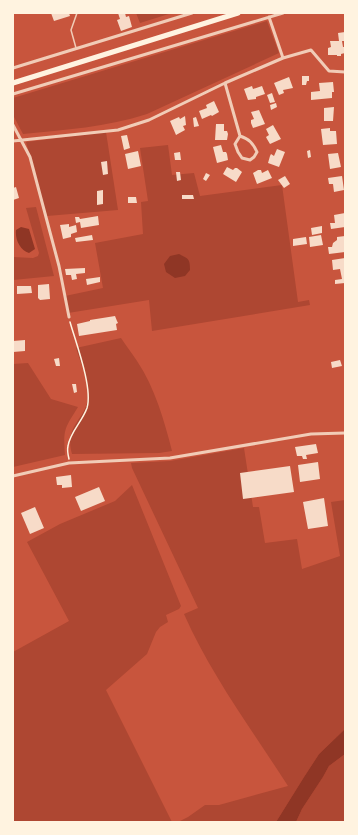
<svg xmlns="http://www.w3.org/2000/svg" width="358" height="835" font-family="Inter,sans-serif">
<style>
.green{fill:#ae4732}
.water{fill:#8f3625}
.building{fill:#f7dbc8}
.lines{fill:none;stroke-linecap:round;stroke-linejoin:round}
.path{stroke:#fff3e0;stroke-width:1.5}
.service{stroke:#f1ccb7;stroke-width:1.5}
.minor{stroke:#f1ccb7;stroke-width:3}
.primary{stroke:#fff3e0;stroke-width:5}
</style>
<rect width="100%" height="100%" fill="#c8553d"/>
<path class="green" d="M 136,13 L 172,13 L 140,23 Z
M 267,21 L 279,53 L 147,114 C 107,127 64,130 23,134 L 13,115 L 13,98 Z
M 106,132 L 118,210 L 47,216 L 26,142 Z
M 168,145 L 172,175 L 194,173 L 200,196 L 282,185 L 298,302 L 309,300 L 310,305 L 152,331 L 149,300 L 68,313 L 65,296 L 103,288 L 95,243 L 143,234 L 141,202 L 148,201 L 140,148 Z
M 36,207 L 54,276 L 13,280 L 13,257 L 33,258 L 38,256 L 39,253 L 26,208 Z
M 121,338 C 126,346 132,353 137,361 C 155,388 164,420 172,451 L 159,453 L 72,454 C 64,426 84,421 88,399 C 91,386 80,362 76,348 Z
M 28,363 L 51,399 L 78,407 C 65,428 63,429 65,455 L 13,467 L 13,364 Z
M 244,448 L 253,507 L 259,507 L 265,543 L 297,539 L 302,569 L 340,556 L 331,502 L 345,500 L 345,729 L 319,754 L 304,777 L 276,822 L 13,822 L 13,652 L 69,621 L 27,542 L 60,524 L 115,501 L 132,485 L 181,606 L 179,609 L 166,615 L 168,622 L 160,627 L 156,632 L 147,654 L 106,690 L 172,822 L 180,821 L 188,817 L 205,805 L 219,805 L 288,786 C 252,730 211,675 184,614 L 198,608 L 132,468 L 131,463 L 170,461 Z
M 345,754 L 345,822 L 296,822 L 302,809 L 323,777 L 329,766 Z"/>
<path class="water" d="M 21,227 L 29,229 L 35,249 L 29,253 C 20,250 15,240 16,230 Z
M 179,254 C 189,259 190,259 190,270 L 185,276 L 175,278 L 166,272 L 164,264 L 170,256 Z
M 345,729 L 345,754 L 329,766 L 323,777 L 302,809 L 296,822 L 276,822 L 304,777 L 319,754 Z"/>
<path class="building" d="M 51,13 L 69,13 L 70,16 L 54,21 Z
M 118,13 L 125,13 L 126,17 L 129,16 L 132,27 L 121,31 L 117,20 L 120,19 Z
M 345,32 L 345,41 L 342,41 L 343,47 L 345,47 L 345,53 L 341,54 L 341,56 L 337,56 L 337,55 L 328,55 L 328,48 L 331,47 L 330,41 L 339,41 L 338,33 Z
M 302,76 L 309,76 L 309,81 L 307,81 L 306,85 L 302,85 Z
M 289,77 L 293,88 L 283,90 L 284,93 L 279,95 L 274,83 Z
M 333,82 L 334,92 L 332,92 L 332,98 L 311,100 L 311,92 L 320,91 L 319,83 Z
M 252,86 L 253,89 L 262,86 L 265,94 L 256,97 L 256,99 L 248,100 L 244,89 Z
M 272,93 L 275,102 L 270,103 L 267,95 Z
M 214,101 L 219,112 L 212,116 L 211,115 L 202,119 L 199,111 L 207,108 L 206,105 Z
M 276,103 L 277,107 L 271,110 L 270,105 Z
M 334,107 L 333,121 L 324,121 L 324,108 Z
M 259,110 L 265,124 L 253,128 L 251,123 L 251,120 L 254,119 L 251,112 Z
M 185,116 L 186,125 L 183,126 L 185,130 L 176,135 L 170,121 L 179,117 L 180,119 Z
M 196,117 L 199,126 L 194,127 L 193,118 Z
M 216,124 L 224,124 L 224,131 L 227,131 L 228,134 L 227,140 L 215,140 Z
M 273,125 L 281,139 L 270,144 L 267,139 L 266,137 L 269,135 L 266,129 Z
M 330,128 L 330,131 L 336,131 L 337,144 L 323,145 L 321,129 Z
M 127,135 L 130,148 L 124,150 L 121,136 Z
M 221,145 L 223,152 L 226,152 L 227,154 L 228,160 L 217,163 L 213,147 Z
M 277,149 L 285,152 L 279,167 L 268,163 L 270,156 L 271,154 L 274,156 Z
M 310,150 L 311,157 L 308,158 L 307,151 Z
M 138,151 L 141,166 L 128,169 L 125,154 Z
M 180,152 L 181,160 L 175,160 L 174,153 Z
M 338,153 L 341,167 L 330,169 L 328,154 Z
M 107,161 L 108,174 L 103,175 L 101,162 Z
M 227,167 L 233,170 L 235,168 L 237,168 L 242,172 L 236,182 L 223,174 Z
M 258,170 L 261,170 L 262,173 L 268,170 L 272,178 L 257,184 L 253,173 Z
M 176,172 L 180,172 L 181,180 L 177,181 Z
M 206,173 L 210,175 L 206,181 L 203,179 Z
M 285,176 L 290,184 L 284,188 L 278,180 Z
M 342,176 L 344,190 L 334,192 L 333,184 L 329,184 L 328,178 Z
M 16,187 L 19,198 L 13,200 L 13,188 Z
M 103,190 L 103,204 L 97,205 L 97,191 Z
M 182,195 L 193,195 L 194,199 L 182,199 Z
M 128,197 L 136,197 L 137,203 L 128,203 Z
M 345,213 L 345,227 L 331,229 L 330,223 L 335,223 L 334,215 Z
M 98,216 L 99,225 L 81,228 L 80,222 L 76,223 L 75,217 L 79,217 L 80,219 Z
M 69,224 L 69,227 L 76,225 L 77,232 L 71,234 L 71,237 L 63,239 L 60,225 Z
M 322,226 L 322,233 L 312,235 L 311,228 Z
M 92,235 L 93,240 L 76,242 L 75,238 Z
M 321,235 L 323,245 L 310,247 L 309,237 Z
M 345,236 L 345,252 L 329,254 L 328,247 L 332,247 L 333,243 L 337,240 L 337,237 Z
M 306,237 L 307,244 L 293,246 L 293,239 Z
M 345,258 L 345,283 L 335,284 L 335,280 L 342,279 L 340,269 L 333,270 L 332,260 Z
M 85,268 L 85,273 L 76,274 L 77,279 L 72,280 L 71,275 L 66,275 L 65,269 Z
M 100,277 L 100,282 L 87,285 L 86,279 Z
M 49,284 L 50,299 L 40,300 L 38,298 L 38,285 Z
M 17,286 L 31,286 L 32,293 L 17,294 Z
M 115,316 L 117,321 L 118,323 L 116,324 L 117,330 L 79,336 L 77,324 L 90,321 L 90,320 Z
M 25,340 L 25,351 L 13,352 L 13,341 Z
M 59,358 L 60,366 L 56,366 L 54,359 Z
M 340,360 L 342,366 L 332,368 L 331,362 Z
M 72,384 L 76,384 L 77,392 L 74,393 Z
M 316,444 L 318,453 L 306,455 L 307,459 L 303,459 L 302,456 L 297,456 L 295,447 Z
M 318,462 L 320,479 L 300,482 L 298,465 Z
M 290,466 L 294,492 L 243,499 L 240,473 Z
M 71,475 L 72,487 L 62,488 L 62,485 L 57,485 L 56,477 Z
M 99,487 L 105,501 L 81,511 L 75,497 Z
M 324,498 L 328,526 L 308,529 L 303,502 Z
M 35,507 L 44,528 L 30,534 L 21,513 Z"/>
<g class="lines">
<path class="path" d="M 69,459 C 68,455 67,450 68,446 C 70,432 82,422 87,408 C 93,388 76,343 70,322"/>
<path class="service" d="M 76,48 L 71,30 L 77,13"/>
<path class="minor" d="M 269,17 L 283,58
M 13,68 L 192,13
M 225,83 L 240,136 L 235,144 L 238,152 L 242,158 L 250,160 L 254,157 L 257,152 C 253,143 249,139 240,136
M 13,94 L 283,13
M 13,125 L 30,157 L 59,266 L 69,317
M 13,141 L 118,130 L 149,120 L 225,83 L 283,58 L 311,50 L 329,71 L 345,72
M 13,476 L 69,463 L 170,458 L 311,434 L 345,433"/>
<path class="primary" d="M 13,83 L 238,13"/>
</g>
<rect width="358" height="835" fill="none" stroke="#fff3e0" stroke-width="28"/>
</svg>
